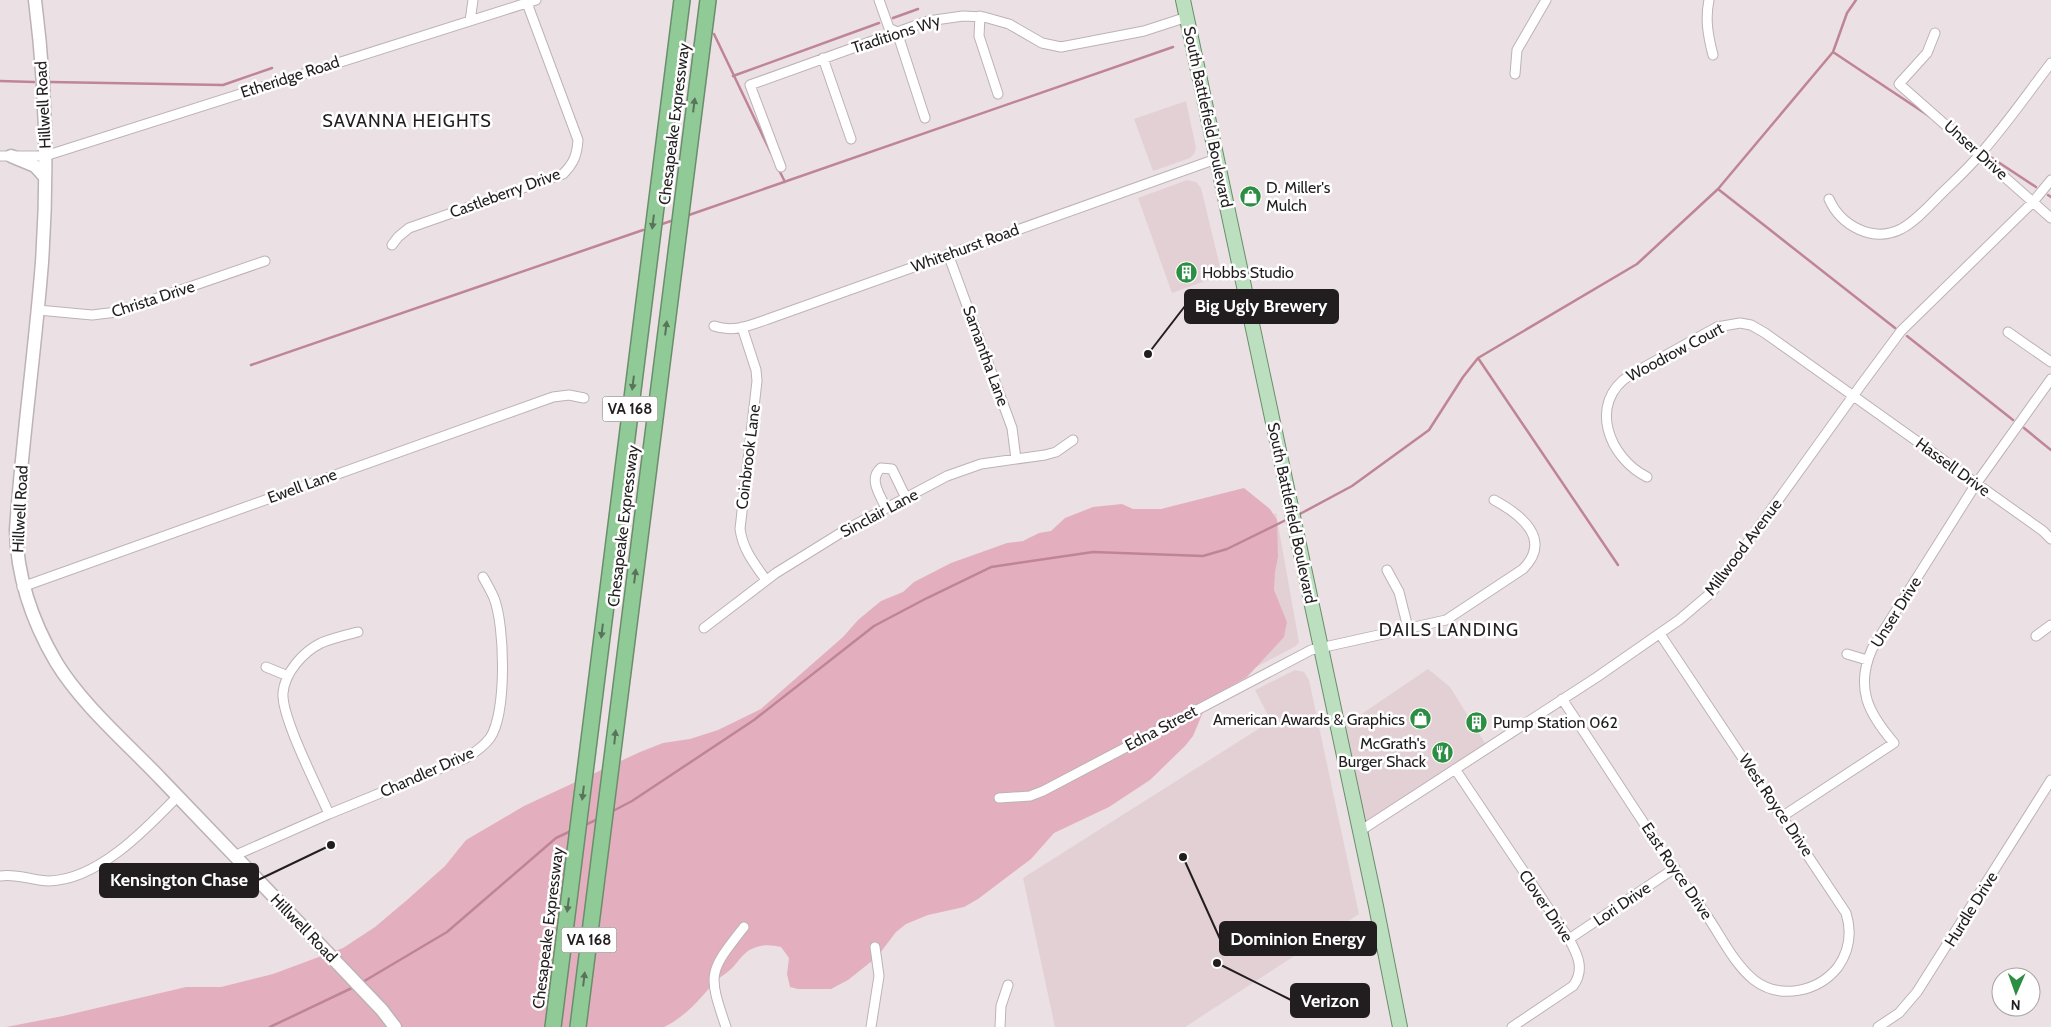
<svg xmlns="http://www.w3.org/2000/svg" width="2051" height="1027" font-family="Cabin,sans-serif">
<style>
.built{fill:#e3d0d5}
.green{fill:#e3afbf}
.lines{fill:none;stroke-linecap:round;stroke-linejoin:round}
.stream{stroke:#bf8597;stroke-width:2.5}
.street-casing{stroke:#bdb2b5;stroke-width:11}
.secondary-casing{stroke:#bdb2b5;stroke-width:15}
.primary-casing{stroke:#6a8e6c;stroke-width:16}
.highway-casing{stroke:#6a8e6c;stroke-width:18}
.street{stroke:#fff;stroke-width:9}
.secondary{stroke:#fff;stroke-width:12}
.primary{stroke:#bcdfc0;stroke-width:14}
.highway{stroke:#90ca96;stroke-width:15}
.oneway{fill:#59745a}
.labels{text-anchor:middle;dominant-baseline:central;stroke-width:5;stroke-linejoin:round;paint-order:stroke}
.shield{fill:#fff;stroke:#646262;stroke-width:1}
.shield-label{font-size:15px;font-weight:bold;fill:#221e1f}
.street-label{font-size:16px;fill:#221e1f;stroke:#fff}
.poi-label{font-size:16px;fill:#221e1f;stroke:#fff;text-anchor:start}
.neighbourhood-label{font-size:18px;letter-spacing:1px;fill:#221e1f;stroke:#fff}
.leader{fill:none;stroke:#221e1f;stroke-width:2}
.callout-dot{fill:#221e1f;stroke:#fff;stroke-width:2}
.callout{fill:#221e1f;stroke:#221e1f;stroke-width:2}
.callout-label{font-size:18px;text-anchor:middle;font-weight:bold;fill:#fff}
</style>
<rect width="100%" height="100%" fill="#ebe0e3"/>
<path class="built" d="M 1186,101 L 1196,148 L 1194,154 L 1190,158 L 1153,171 L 1134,119 Z
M 1187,180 L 1196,182 L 1201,188 L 1222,275 L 1172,293 L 1138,198 Z
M 1276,513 L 1299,642 L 1296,646 L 1245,673 L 1216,539 Z
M 1428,669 L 1450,687 L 1488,748 L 1360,831 L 1338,730 Z
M 1295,670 L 1304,672 L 1309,680 L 1359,914 L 1185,1027 L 1055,1027 L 1023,878 L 1271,721 L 1255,690 Z"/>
<path class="green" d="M 1244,488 L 1270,509 L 1277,520 L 1278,557 L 1275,572 L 1274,590 L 1287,622 L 1284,637 L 1247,677 L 1220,692 L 1206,705 L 1193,736 L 1185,746 L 1150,780 L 1109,807 L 1054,833 L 1031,859 L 978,899 L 964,907 L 928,915 L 906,924 L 896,932 L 877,957 L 848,980 L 831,989 L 798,989 L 790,987 L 787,974 L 789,958 L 781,947 C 771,945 764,944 754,948 C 745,951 740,959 734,966 C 728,973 719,977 713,984 C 698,1001 685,1017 664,1027 L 6,1027 L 63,1016 L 186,987 L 221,987 L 273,974 L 343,948 L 375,927 L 407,900 L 445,866 L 466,840 L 524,806 L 640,752 L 663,743 L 690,739 L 718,730 L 761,709 L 843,637 L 858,620 L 881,601 L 903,592 L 914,582 L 951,563 L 1007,543 L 1023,541 L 1039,533 L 1051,531 L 1065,518 L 1093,507 L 1122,504 L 1133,509 L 1161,509 Z"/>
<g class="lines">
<path class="stream" d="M 893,18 L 918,9
M 714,34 L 771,153
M 1833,52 L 1929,116
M 733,76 L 879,23
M 0,81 L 34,82
M 50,82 L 223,85 L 272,68
M 1989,156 L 2036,187
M 779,170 L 785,182
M 1718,189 L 1895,328
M 2048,195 L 2051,197
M 689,215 L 1173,47
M 662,224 L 671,221
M 1907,336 L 2013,420
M 1478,358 L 1618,565
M 251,365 L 643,230
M 2024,428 L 2051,450
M 1298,515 L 1352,486 L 1429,430 L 1463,377 L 1478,358 L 1637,264 L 1718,189 L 1833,52 L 1847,13 L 1856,0
M 611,812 L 632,801 L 754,720 L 874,626 L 927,598 L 991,567 L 1093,552 L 1203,556 L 1227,549 L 1288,519
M 585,825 L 598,819
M 361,983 L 447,932 L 556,838 L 573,830
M 270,1027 L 354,987"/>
<defs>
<path id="street" d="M 879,0 L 889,28 L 897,32 L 925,118
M 1709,0 C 1705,19 1708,36 1713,55
M 980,16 L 979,36 L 998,94
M 470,21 L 473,0
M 1935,33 L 1927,53 L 1899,84 L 2051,218
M 823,58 L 851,139
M 1515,74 L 1517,50 L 1546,0
M 0,156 L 45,156 L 536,0
M 781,167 L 750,85 L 928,21 L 963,16 L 984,17 L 1009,24 L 1042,43 L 1061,47 L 1144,31 L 1187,17
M 1829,199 C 1841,226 1873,243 1901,229 C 1916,221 1929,206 1941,194 C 1954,181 1969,168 1981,153 C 2006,125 2028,93 2051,63
M 392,245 L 398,237 L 409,228 L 563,174 C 574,163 577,155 578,140 L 527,3
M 948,254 L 1012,428 L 1016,459
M 38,310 L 92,315 L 117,312 L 265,261
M 714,326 C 734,333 751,325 771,318 L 1216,159
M 742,327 L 756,370 L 757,381 L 740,529 C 743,550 754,563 766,580
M 2008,332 L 2051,362
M 1647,477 C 1609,458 1587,403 1630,375 L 1717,327 L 1740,323 L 1751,325 L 1765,333 L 2043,531 L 2051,539
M 886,508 C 880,495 868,479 881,468 L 892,469 L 906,498
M 1387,570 L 1399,592 L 1408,628
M 22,587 L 553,397 L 569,395 L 584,398
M 704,628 L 776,573 L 847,529 L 947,476 L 981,464 L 1045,455 L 1056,452 L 1073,440
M 2036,636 L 2051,625
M 1847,654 L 1867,660
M 266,667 L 288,676
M 1562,699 C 1610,770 1655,843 1705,913 C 1720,934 1733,963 1754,980 C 1780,1000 1818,992 1838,967 C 1849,951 1852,932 1846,913 L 1660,634
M 1455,769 L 1569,939 C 1578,955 1585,970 1573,986 L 1512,1027
M 999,798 L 1030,796 L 1043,791 L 1311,650 L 1446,620 L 1523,569 C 1553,539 1520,514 1494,500
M 329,814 C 318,788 281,717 283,693 C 285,672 303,652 321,643 C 333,638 346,635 358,632
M 1783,816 L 1894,743 C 1868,713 1855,688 1872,649 L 1976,484 L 2051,379
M 1360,831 L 1597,677 L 1679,620 L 1712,592 L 1861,385 L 1901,331 L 2033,202 L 2051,180
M 236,855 L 329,814 L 466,758 C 474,753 484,746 490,738 C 507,713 505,626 494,598 C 491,591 487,584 483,577
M 0,876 C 17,873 33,881 49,881 C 98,880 146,829 178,796
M 1569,939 L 1675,868
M 726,1027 C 707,972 709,972 744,927
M 871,1027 L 879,976 L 875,947
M 1000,1027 L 1001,1006 L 1008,985
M 1878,1027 L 1899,1013 L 1917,992 L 2051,780"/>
<path id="secondary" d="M 35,0 C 46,86 48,175 42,262 C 35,352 22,441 16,530 C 17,578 32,621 56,662 C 82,705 128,744 162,780 C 236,857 309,933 382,1010 L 395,1027
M 11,156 L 35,166 L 45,177"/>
<path id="primary" d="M 1183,0 L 1376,906 L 1400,1027"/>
<path id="highway" d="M 553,1027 L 682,0
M 578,1027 L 708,0"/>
</defs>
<use href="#street" class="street-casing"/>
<use href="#secondary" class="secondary-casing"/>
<use href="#primary" class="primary-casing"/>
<use href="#highway" class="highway-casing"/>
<use href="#street" class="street"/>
<use href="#secondary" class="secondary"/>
<use href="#primary" class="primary"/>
<use href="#highway" class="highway"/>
</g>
<defs><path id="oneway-solid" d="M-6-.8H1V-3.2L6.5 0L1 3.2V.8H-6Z" transform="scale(1.25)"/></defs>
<g class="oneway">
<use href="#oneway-solid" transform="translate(694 105) rotate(-83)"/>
<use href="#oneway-solid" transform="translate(653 222) rotate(97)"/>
<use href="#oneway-solid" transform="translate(666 328) rotate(-83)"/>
<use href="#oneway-solid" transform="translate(633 383) rotate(97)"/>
<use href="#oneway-solid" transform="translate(635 576) rotate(-83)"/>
<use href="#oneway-solid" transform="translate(602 631) rotate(97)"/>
<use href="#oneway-solid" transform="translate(615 737) rotate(-84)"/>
<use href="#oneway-solid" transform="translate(583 793) rotate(97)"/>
<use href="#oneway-solid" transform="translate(568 905) rotate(97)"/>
<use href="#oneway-solid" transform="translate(584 979) rotate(-83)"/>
</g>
<defs>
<symbol id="shop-disc" viewBox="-11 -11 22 22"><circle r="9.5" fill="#2c8e42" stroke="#fff"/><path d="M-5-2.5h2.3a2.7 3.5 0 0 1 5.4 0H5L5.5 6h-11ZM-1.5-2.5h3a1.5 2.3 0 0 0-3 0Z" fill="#fff"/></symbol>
<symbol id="building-disc" viewBox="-11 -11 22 22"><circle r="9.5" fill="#2c8e42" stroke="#fff"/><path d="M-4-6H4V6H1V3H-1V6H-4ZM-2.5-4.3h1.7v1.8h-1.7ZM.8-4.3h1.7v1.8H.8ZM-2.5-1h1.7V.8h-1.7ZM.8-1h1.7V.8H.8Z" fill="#fff"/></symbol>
<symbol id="restaurant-disc" viewBox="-11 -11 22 22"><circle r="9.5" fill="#2c8e42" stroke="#fff"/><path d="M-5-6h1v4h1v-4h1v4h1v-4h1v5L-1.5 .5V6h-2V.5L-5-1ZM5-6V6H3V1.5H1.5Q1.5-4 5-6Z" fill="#fff"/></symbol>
</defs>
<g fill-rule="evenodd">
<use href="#shop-disc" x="1238" y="184" width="25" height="25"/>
<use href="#building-disc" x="1174" y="260" width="25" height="25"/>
<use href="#shop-disc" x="1408" y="706" width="25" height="25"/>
<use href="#building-disc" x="1464" y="710" width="25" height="25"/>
<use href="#restaurant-disc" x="1430" y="740" width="25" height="25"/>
</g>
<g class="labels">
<g class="shield">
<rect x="602.5" y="396.5" width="55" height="25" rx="4"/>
<rect x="561.5" y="927.5" width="55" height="25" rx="4"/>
</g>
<g class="shield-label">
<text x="630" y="409">VA 168</text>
<text x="589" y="940">VA 168</text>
</g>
<g class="street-label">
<text transform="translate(896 34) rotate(-18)">Traditions Wy</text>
<text transform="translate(290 77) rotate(-18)">Etheridge Road</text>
<text transform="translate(43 105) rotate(-93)">Hillwell Road</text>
<text transform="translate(1208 117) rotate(78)">South Battlefield Boulevard</text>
<text transform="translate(674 124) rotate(-83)">Chesapeake Expressway</text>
<text transform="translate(1976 150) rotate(42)">Unser Drive</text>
<text transform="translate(505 193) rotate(-20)">Castleberry Drive</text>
<text transform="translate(965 248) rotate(-20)">Whitehurst Road</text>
<text transform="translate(153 299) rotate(-18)">Christa Drive</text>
<text transform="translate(1675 352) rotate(-28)">Woodrow Court</text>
<text transform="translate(986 356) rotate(70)">Samantha Lane</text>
<text transform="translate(748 457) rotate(-83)">Coinbrook Lane</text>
<text transform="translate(1953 467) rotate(36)">Hassell Drive</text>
<text transform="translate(302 486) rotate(-20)">Ewell Lane</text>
<text transform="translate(20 509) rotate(-87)">Hillwell Road</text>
<text transform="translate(879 513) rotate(-28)">Sinclair Lane</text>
<text transform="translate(1292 513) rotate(78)">South Battlefield Boulevard</text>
<text transform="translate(623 526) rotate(-83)">Chesapeake Expressway</text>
<text transform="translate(1743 547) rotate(-53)">Millwood Avenue</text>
<text transform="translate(1896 612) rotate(-58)">Unser Drive</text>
<text transform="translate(1161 728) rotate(-28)">Edna Street</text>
<text transform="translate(427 772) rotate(-24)">Chandler Drive</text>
<text transform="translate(1776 805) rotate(56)">West Royce Drive</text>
<text transform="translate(1677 871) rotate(56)">East Royce Drive</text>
<text transform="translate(1622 904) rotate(-34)">Lori Drive</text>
<text transform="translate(1546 906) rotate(56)">Clover Drive</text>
<text transform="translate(1971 909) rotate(-58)">Hurdle Drive</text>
<text transform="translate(304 928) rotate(46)">Hillwell Road</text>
<text transform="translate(548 928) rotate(-83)">Chesapeake Expressway</text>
</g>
<g class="poi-label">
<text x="1266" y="187">D. Miller's<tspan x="1266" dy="18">Mulch</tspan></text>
<text x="1202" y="272">Hobbs Studio</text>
<text x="1405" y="719" text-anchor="end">American Awards &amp; Graphics</text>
<text x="1493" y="722">Pump Station 062</text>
<text x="1426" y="743" text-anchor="end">McGrath's<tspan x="1426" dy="18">Burger Shack</tspan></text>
</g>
<g class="neighbourhood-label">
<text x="407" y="121">SAVANNA HEIGHTS</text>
<text x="1449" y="630">DAILS LANDING</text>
</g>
</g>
<path class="leader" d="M1148 354L1185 306M331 845L258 880M1183 857L1220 939M1217 963L1291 1000"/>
<g class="callout-dot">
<circle cx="1148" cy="354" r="5"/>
<circle cx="331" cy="845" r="5"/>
<circle cx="1183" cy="857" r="5"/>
<circle cx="1217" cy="963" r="5"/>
</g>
<g class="callout">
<rect x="1185" y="290" width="153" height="33" rx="5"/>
<rect x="100" y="864" width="158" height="33" rx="5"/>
<rect x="1220" y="922" width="156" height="33" rx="5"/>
<rect x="1291" y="984" width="78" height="33" rx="5"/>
</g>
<g class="callout-label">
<text x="1261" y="312">Big Ugly Brewery</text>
<text x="179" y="886">Kensington Chase</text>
<text x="1298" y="945">Dominion Energy</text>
<text x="1330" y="1007">Verizon</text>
</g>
<g transform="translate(2016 992) rotate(182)"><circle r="24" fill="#ffffff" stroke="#a7a5a5"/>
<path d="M0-4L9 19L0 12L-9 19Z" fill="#2c8e42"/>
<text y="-8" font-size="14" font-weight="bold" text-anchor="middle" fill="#221e1f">N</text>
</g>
</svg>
